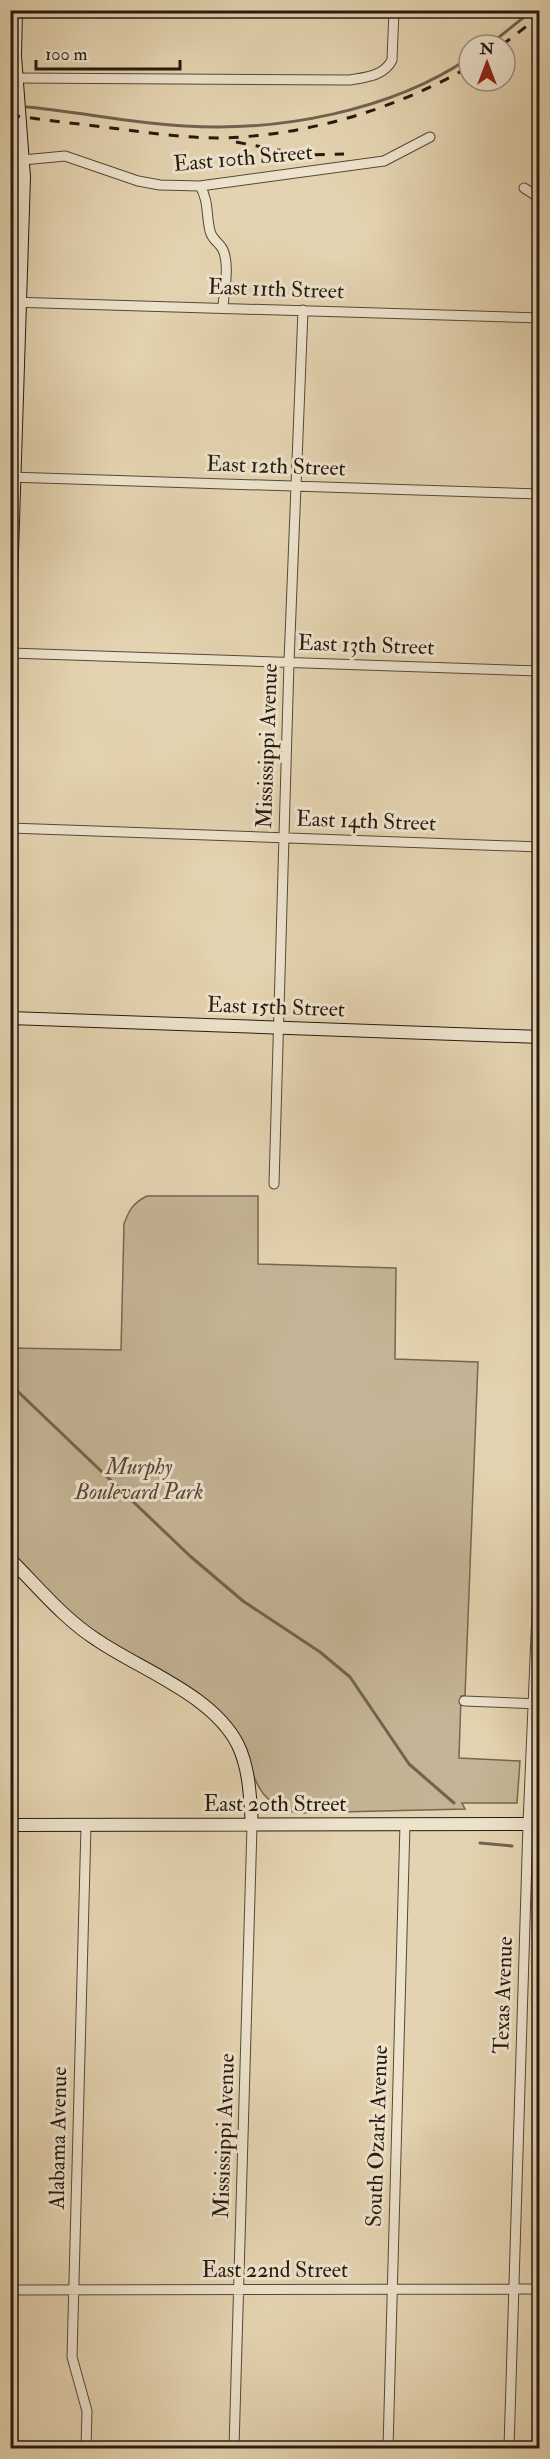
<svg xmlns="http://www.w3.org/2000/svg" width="550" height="2459" font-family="'IM FELL Double Pica',serif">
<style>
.green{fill:#c4b495;stroke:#756752;stroke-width:1.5}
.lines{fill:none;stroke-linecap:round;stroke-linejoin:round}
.stream{stroke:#716350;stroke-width:3}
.street-casing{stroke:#564838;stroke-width:11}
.secondary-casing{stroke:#261a10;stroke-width:14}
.street{stroke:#ede2cc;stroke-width:9}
.secondary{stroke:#ede2cc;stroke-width:12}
.rail{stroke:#261a10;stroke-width:3;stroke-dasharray:10 10;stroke-linecap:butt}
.labels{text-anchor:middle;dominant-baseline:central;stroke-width:6;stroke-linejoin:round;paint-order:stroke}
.street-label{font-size:22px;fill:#261a10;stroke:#ede2cc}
.park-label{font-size:22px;font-style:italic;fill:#554838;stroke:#ede2cc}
</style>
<rect width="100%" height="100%" fill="#e4d3b0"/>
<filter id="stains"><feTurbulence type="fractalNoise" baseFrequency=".00333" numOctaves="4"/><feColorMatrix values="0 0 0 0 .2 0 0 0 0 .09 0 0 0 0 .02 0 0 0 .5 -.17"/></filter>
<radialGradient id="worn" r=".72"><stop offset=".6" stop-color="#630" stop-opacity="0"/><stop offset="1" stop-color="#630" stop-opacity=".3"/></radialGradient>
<path class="green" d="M 147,1196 L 258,1196 L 258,1264 L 396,1268 L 395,1359 L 478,1362 L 465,1696 L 461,1696 L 459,1758 L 520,1761 L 517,1803 L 462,1803 L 465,1809 L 297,1813 C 252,1804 255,1769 236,1734 L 103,1639 L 67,1610 L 11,1553 L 11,1348 L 121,1350 L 124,1224 C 129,1210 133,1203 147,1196 Z"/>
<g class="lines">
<path class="stream" d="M 489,45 L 533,10
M 27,107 C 80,112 132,123 185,126 C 278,132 391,111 469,58
M 10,1384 L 190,1556 L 243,1601 L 320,1652 L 350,1677 L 409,1764 L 454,1803
M 480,1843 L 512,1846
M 537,1846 L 540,1846"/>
<defs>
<path id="street" d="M 16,78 L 350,80 C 366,77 384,76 392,60 L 394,10
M 23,160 L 65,156 L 138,181 L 160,185 L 200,186 L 384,161 L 430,137
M 200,186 C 209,201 206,215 210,231 C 212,240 220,243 223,250 C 230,266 224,291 223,307
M 524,188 L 540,198
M 10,302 L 540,318
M 10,477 L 540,494
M 10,653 L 540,671
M 10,828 L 540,847
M 274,1184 L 289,662 L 303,310
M 464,1701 L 540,1704
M 86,1826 L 72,2357 L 87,2411 L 86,2448
M 10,2290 L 540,2289
M 234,2448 L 252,1826
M 388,2448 L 405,1824
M 509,2448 L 528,1824 L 540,1542"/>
<path id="secondary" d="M 10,615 L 24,177 L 15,56 L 16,10
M 10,1018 L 540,1037
M 10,1559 C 38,1587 64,1619 97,1640 C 141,1670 213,1695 238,1745 C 250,1770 250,1799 252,1826
M 10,1825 L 540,1824"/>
</defs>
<use href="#street" class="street-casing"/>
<use href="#secondary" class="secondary-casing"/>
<use href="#street" class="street"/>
<use href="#secondary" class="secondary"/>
<path class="rail" d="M 502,45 L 540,16
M 10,115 C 50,121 89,125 128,130 C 164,135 204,140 241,137 C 322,131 398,107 469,67
M 236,142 L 305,155 L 344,154"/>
</g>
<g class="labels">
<g class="street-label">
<text transform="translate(243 158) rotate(-5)">East 10th Street</text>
<text transform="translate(276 289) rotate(2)">East 11th Street</text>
<text transform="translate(276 466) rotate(2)">East 12th Street</text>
<text transform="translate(366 645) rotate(2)">East 13th Street</text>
<text transform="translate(267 746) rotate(-88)">Mississippi Avenue</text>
<text transform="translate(366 821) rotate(2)">East 14th Street</text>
<text transform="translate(276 1007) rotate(2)">East 15th Street</text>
<text x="275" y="1804">East 20th Street</text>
<text transform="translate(503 1995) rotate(-88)">Texas Avenue</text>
<text transform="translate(224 2136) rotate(-88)">Mississippi Avenue</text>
<text transform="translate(377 2136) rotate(-88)">South Ozark Avenue</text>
<text transform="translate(58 2138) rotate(-89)">Alabama Avenue</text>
<text x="275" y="2270">East 22nd Street</text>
</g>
<g class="park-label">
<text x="139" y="1467">Murphy<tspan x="139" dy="25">Boulevard Park</tspan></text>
</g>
</g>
<rect width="550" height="2459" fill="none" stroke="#e4d3b0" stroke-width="36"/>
<rect x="12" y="12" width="526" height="2435" fill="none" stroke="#261a10" stroke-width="3"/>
<rect x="18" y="18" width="514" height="2423" fill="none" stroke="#261a10" stroke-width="1.5"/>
<g transform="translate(487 63)"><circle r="28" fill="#ede2cc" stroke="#9d9281" stroke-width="1.5"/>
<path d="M0-4.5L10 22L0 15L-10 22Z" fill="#8f2418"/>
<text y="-9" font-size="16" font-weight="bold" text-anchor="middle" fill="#261a10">N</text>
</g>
<path d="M36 60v9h144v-9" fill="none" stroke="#261a10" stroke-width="3"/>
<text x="45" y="60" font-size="18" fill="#261a10" stroke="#ede2cc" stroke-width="4.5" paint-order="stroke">100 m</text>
<rect width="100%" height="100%" filter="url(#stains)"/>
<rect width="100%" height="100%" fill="url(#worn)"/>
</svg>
